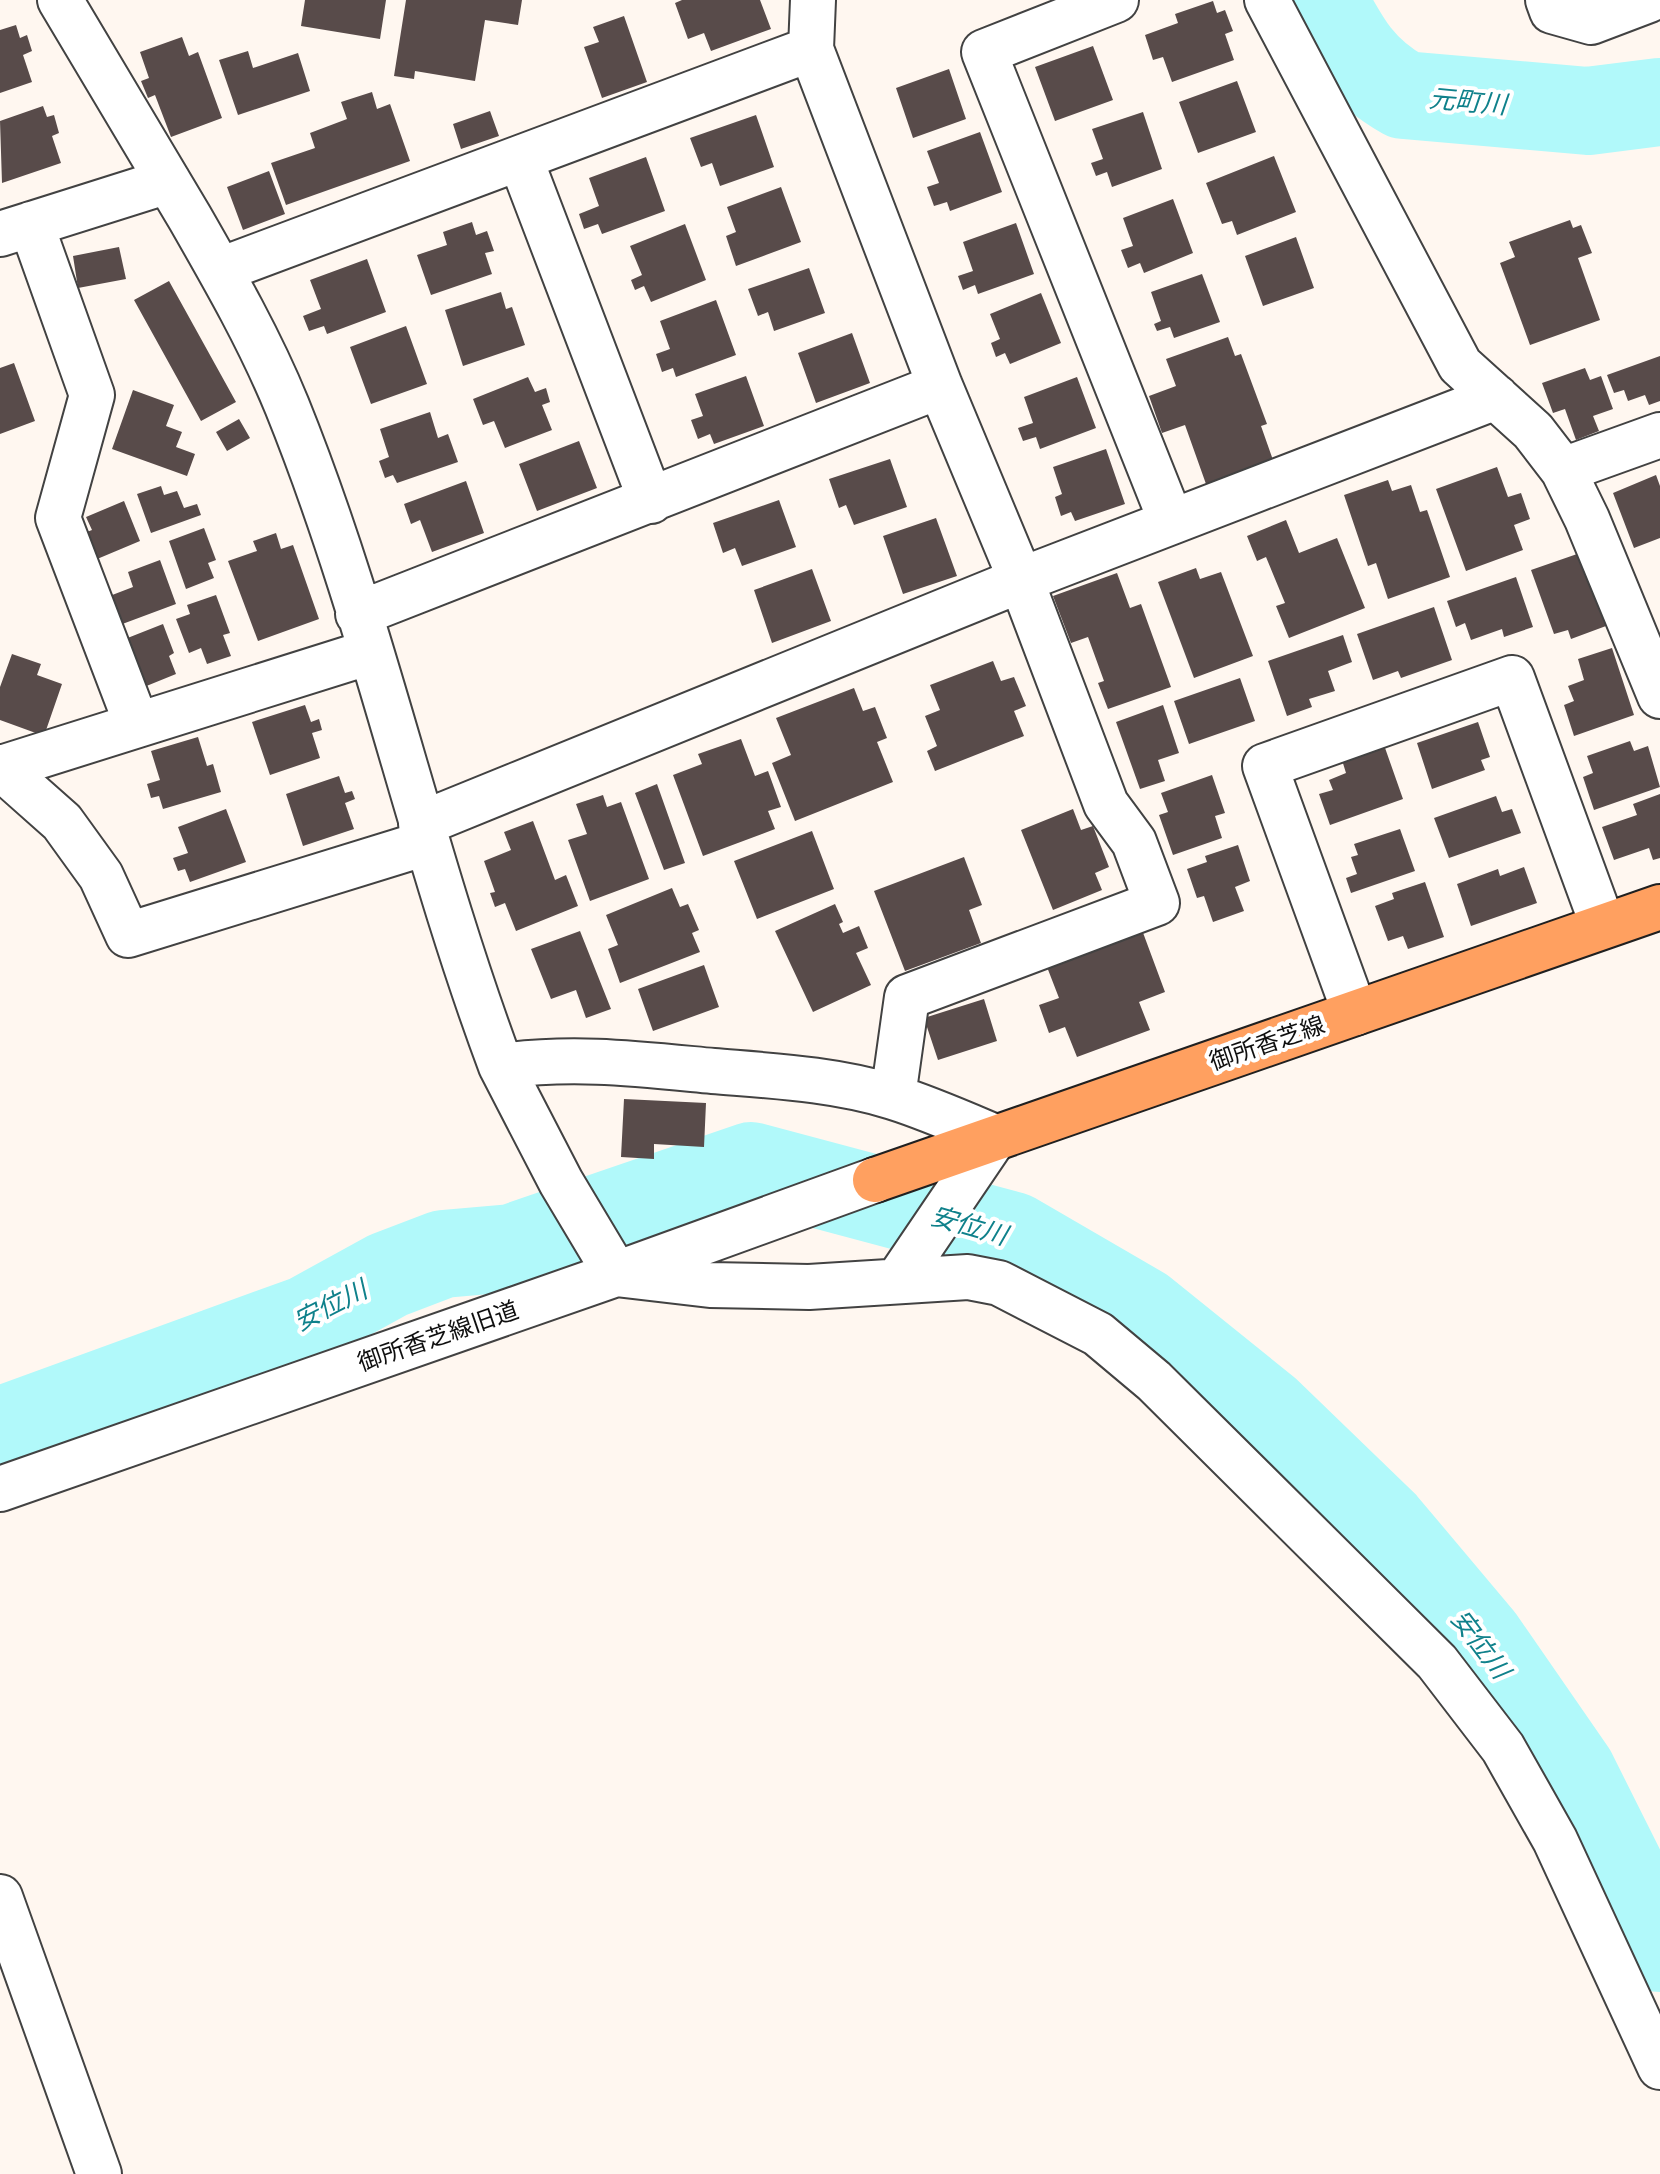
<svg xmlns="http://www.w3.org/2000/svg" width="1660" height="2174" font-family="Merriweather,'Noto Sans JP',serif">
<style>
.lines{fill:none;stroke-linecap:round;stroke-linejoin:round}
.river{stroke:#b1f9fa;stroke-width:88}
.building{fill:#584b4a}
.minor-casing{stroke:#424242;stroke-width:48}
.major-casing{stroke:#202020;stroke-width:48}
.minor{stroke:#fff;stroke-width:44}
.major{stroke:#ffa060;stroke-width:44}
.labels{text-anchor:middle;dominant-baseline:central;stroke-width:8;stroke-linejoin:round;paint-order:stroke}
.street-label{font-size:24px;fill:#0f0f0f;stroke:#fff}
.water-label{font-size:26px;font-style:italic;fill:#0f818b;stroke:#fff}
</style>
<rect width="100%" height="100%" fill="#fff7f0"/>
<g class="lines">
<path class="river" d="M 1323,0 C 1346,43 1361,71 1404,95 L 1588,111 L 1660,102
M 0,1431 L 308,1319 L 388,1275 L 443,1254 L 512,1248 L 751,1166 L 1013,1236 L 1142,1311 L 1266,1411 L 1384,1525 L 1480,1639 L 1572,1772 L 1660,1948"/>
</g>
<path class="building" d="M 305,0 L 386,0 L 380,39 L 301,26 Z
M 406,0 L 522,0 L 518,25 L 485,20 L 475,81 L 415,71 L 414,79 L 394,76 Z
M 682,0 L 760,0 L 771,29 L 711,51 L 704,33 L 688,39 L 675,3 Z
M 1213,1 L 1217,13 L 1225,10 L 1233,31 L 1225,34 L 1234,60 L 1172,82 L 1163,57 L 1153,60 L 1145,35 L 1178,23 L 1175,14 Z
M 624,16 L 647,82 L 602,98 L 584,47 L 599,42 L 593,27 Z
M 16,25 L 20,38 L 27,35 L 32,51 L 23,55 L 32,82 L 0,93 L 0,30 Z
M 182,37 L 189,56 L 198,52 L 222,118 L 171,137 L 155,95 L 148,98 L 141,81 L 149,78 L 140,52 Z
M 1093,46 L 1113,100 L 1055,121 L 1035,67 Z
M 248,51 L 253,68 L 298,53 L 310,91 L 238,115 L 219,60 Z
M 949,69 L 966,119 L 913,138 L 896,88 Z
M 1237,81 L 1256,132 L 1198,153 L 1179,102 Z
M 372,92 L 377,109 L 390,104 L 410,161 L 286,205 L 271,163 L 315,148 L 310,133 L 347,119 L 341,102 Z
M 43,106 L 47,117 L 54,115 L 59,133 L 52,136 L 61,163 L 2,183 L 0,121 Z
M 490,111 L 499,136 L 461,149 L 453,124 Z
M 1143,112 L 1162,169 L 1112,187 L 1107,172 L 1096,176 L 1091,163 L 1103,159 L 1092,129 Z
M 756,115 L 774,167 L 720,186 L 712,163 L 701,167 L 690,138 Z
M 980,132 L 1002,192 L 950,211 L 947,202 L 934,206 L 927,187 L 939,183 L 927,151 Z
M 1274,156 L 1296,212 L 1237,235 L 1232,221 L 1222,224 L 1206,183 Z
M 646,157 L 665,211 L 602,234 L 598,224 L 584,229 L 579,214 L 599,206 L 589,178 Z
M 269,171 L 285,214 L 243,230 L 227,187 Z
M 781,187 L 801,242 L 736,266 L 726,236 L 736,232 L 727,207 Z
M 1173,199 L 1193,253 L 1144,273 L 1140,263 L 1128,268 L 1121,250 L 1133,246 L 1123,218 Z
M 1570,220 L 1573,228 L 1581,225 L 1592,253 L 1578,258 L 1600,320 L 1530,345 L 1500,263 L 1515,257 L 1509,242 Z
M 472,222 L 476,235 L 487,231 L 494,251 L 485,253 L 492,274 L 431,295 L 417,255 L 447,245 L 443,232 Z
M 1016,223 L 1034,274 L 978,294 L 975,285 L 963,290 L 958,276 L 973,271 L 963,242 Z
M 685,224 L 706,280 L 651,302 L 644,286 L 635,290 L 631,280 L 642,275 L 630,246 Z
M 1296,237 L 1314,288 L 1263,306 L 1245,256 Z
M 119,247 L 126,279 L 78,288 L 73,256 Z
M 367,259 L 386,312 L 327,334 L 324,326 L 309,331 L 303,316 L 321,309 L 310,280 Z
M 809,268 L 825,313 L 774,331 L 768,312 L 758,316 L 748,289 Z
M 1202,274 L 1220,322 L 1174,338 L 1170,327 L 1157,331 L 1154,324 L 1161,321 L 1151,292 Z
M 169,281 L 236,402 L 201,421 L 134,300 Z
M 501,292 L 506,309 L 512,307 L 525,345 L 463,366 L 445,310 Z
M 1041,293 L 1061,343 L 1010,364 L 1005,353 L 996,357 L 991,343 L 1000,339 L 990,314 Z
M 716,300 L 736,355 L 676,377 L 673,368 L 662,372 L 656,354 L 670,349 L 660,321 Z
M 406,326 L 427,384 L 371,404 L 350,347 Z
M 852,333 L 870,383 L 816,403 L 798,353 Z
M 1228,337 L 1235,356 L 1241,354 L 1267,424 L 1261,426 L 1273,460 L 1206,484 L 1185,425 L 1162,433 L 1149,396 L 1176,386 L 1166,359 Z
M 1660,356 L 1660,401 L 1649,405 L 1645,395 L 1628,401 L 1624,390 L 1614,393 L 1607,375 Z
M 14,363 L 35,421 L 0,434 L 0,368 Z
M 1585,368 L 1590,380 L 1601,376 L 1613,409 L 1593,416 L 1599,431 L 1576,440 L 1565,409 L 1553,413 L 1542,383 Z
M 746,376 L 764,426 L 714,444 L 710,434 L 698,439 L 691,420 L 703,416 L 695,394 Z
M 528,377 L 535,392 L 546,388 L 550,402 L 542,405 L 552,430 L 505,448 L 494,421 L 483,425 L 473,399 Z
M 1077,377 L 1096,428 L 1040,449 L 1036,437 L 1023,441 L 1018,428 L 1033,423 L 1024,397 Z
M 133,390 L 174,405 L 166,426 L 182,432 L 176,447 L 195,454 L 187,476 L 112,449 Z
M 430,412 L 438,438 L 448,434 L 458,462 L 397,483 L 393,475 L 385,478 L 379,461 L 389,457 L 380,429 Z
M 239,419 L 250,438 L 227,451 L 216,432 Z
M 579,441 L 597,488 L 537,511 L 519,464 Z
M 1106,449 L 1125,504 L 1075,521 L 1071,512 L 1061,516 L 1055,497 L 1062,494 L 1053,467 Z
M 890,459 L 907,507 L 854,525 L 846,505 L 839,508 L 829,479 Z
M 1497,467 L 1508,497 L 1521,493 L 1530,519 L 1514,525 L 1523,550 L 1466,571 L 1436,489 Z
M 1656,475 L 1660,486 L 1660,538 L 1634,548 L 1613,493 Z
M 1388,480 L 1392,491 L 1411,485 L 1420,512 L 1427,510 L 1450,577 L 1388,599 L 1376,563 L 1368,566 L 1344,495 Z
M 466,481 L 484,533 L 432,552 L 420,520 L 411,524 L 404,504 Z
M 161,486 L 164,495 L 177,491 L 184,508 L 197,504 L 201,515 L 151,533 L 137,494 Z
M 779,500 L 796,547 L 742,566 L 735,548 L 723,553 L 713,523 Z
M 124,501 L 140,541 L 90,562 L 79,535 L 92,530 L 86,517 Z
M 936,518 L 957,576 L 903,594 L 883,536 Z
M 1286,520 L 1299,553 L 1337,538 L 1365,608 L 1289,638 L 1276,606 L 1285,603 L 1266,557 L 1257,561 L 1247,536 Z
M 204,528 L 216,560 L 208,563 L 214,578 L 186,589 L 169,541 Z
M 276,533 L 281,549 L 293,545 L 319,619 L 258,641 L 228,561 L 257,551 L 253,541 Z
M 1580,553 L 1606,626 L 1571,639 L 1568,630 L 1554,634 L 1531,570 Z
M 160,560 L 176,604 L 117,626 L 107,597 L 133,587 L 128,572 Z
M 1196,568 L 1200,579 L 1221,572 L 1253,656 L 1194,678 L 1158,582 Z
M 812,569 L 831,621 L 772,643 L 754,590 Z
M 1117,573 L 1130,608 L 1141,604 L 1171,687 L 1108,709 L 1098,683 L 1104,681 L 1088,637 L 1071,643 L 1053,596 Z
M 1516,577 L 1533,627 L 1504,637 L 1502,629 L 1471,640 L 1465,623 L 1456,627 L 1447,601 Z
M 216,595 L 230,633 L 223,635 L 231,656 L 207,664 L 201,648 L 189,653 L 176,619 L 190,614 L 187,605 Z
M 1434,607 L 1452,660 L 1401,678 L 1398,671 L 1373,680 L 1357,634 Z
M 163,624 L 174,653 L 169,656 L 176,674 L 144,687 L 125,639 Z
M 1343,635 L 1352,662 L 1328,671 L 1335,691 L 1309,699 L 1312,707 L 1287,716 L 1268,661 Z
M 1612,648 L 1634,715 L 1574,736 L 1564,705 L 1574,701 L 1568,686 L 1584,680 L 1578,659 Z
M 12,654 L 41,664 L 37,675 L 62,684 L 44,736 L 0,720 L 0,687 Z
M 993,661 L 1001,681 L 1014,677 L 1026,706 L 1014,711 L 1024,736 L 935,771 L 927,751 L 937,746 L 925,716 L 940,710 L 930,685 Z
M 1240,678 L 1255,721 L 1189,744 L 1174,701 Z
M 854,688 L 863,711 L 875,707 L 887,738 L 877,742 L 893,782 L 795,821 L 772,763 L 791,755 L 776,718 Z
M 305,705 L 311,722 L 319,719 L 322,730 L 312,733 L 320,758 L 270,775 L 252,722 Z
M 1163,705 L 1179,753 L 1158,760 L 1165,781 L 1140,789 L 1116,722 Z
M 1478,722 L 1490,757 L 1481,760 L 1485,770 L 1432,789 L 1417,743 Z
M 198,737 L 207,766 L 213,764 L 221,792 L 163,809 L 159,796 L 151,798 L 147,784 L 160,780 L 151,751 Z
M 741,739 L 755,776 L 768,771 L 781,807 L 768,811 L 775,829 L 703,856 L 673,775 L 702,764 L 698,754 Z
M 1630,741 L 1634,751 L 1648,746 L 1660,787 L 1594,810 L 1583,777 L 1593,773 L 1587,756 Z
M 1384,745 L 1403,799 L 1330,825 L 1319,794 L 1333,790 L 1329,780 L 1346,773 L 1342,760 Z
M 1212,775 L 1225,813 L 1215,816 L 1222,838 L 1173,855 L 1159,815 L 1168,812 L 1161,793 Z
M 339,776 L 345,793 L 352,791 L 355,799 L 345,803 L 354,829 L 303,846 L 286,794 Z
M 657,784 L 685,863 L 664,870 L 635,793 Z
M 1660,794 L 1660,858 L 1653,860 L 1649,848 L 1614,860 L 1602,827 L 1637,815 L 1633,804 Z
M 603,795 L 607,807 L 621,802 L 649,879 L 590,901 L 568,840 L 587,834 L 576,804 Z
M 1496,796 L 1502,812 L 1512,809 L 1521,833 L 1449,858 L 1434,818 Z
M 226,809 L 246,862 L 190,882 L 185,869 L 178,871 L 173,858 L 188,853 L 178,827 Z
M 1073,809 L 1081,830 L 1093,826 L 1109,867 L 1095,873 L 1102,890 L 1053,910 L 1021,830 Z
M 533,821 L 555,880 L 566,875 L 578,906 L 516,931 L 505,903 L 495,907 L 490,893 L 495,892 L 484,861 L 511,850 L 504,832 Z
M 1400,829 L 1415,871 L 1351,893 L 1346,878 L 1357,874 L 1351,857 L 1358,855 L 1354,844 Z
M 812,831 L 834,889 L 757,919 L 734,861 Z
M 1238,845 L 1250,881 L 1235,887 L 1244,911 L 1213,922 L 1204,896 L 1197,898 L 1187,869 L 1207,862 L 1205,856 Z
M 964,857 L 982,905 L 969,910 L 981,943 L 905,971 L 874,891 Z
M 1524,867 L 1537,903 L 1471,926 L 1457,884 L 1498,869 L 1500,876 Z
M 1425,882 L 1444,937 L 1408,949 L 1403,936 L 1388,941 L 1375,906 L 1394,899 L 1392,893 Z
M 672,888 L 680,907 L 688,904 L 699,930 L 692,933 L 700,952 L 620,983 L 608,949 L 618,945 L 606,915 Z
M 835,904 L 843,922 L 839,924 L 843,933 L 859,926 L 868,948 L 856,953 L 871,985 L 813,1012 L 775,931 Z
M 1142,930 L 1165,992 L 1139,1002 L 1150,1030 L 1077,1057 L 1065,1027 L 1049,1033 L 1039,1005 L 1059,998 L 1047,967 Z
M 580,931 L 611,1009 L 586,1018 L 576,990 L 551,999 L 531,949 Z
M 704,965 L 719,1007 L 653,1031 L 638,989 Z
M 984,999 L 997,1041 L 938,1060 L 924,1018 Z
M 624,1099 L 706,1103 L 704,1147 L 654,1144 L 654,1159 L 621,1157 Z"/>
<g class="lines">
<defs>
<path id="minor" d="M 60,0 C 103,73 147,145 190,218 C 225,279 260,340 287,406 C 374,621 420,850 501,1066 C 575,1056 639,1064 713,1071 C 773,1076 835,1079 893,1097 C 928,1108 962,1123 995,1137 L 898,1280
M 813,0 L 811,49 L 940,386 L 1021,580 L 1106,804 L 1134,842 L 1157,903 L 907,997 L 893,1097
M 1116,0 L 984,52 L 1171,521
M 1267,0 L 1460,365 L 1533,431 L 1563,470 L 1587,519 L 1660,696
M 1548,0 L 1552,11 L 1591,22 L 1649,0
M 520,158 L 651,501
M 31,224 L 92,395 L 58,518 L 137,725
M 0,234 L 168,181
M 220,270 L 811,49
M 1563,470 L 1660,435
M 358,614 L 940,386
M 0,767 L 62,822 L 101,876 L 128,935 L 426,843
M 1,768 L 370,652
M 421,824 L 1021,580 L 1496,397
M 1355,1013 L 1265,766 L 1512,678 L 1603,926
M 501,1066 L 561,1182 L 616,1274 L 710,1285 L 809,1287 L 968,1277 L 999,1283 L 1098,1334 L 1154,1381 L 1437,1662 L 1503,1748 L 1555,1840 L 1660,2067
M 0,1489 L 616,1274 L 875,1180
M 0,1897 L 99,2174"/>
<path id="major" d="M 875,1180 L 1660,907"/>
</defs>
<use href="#minor" class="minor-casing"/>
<use href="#major" class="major-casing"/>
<use href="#minor" class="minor"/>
<use href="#major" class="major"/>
</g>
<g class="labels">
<g class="street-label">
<text transform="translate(1267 1043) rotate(-19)">御所香芝線</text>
<text transform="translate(438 1336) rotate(-19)">御所香芝線旧道</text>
</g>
<g class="water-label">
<text transform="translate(1468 101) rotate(5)">元町川</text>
<text transform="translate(969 1225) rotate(16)">安位川</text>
<text transform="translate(330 1305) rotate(-27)">安位川</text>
<text transform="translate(1481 1644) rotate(53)">安位川</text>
</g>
</g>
</svg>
